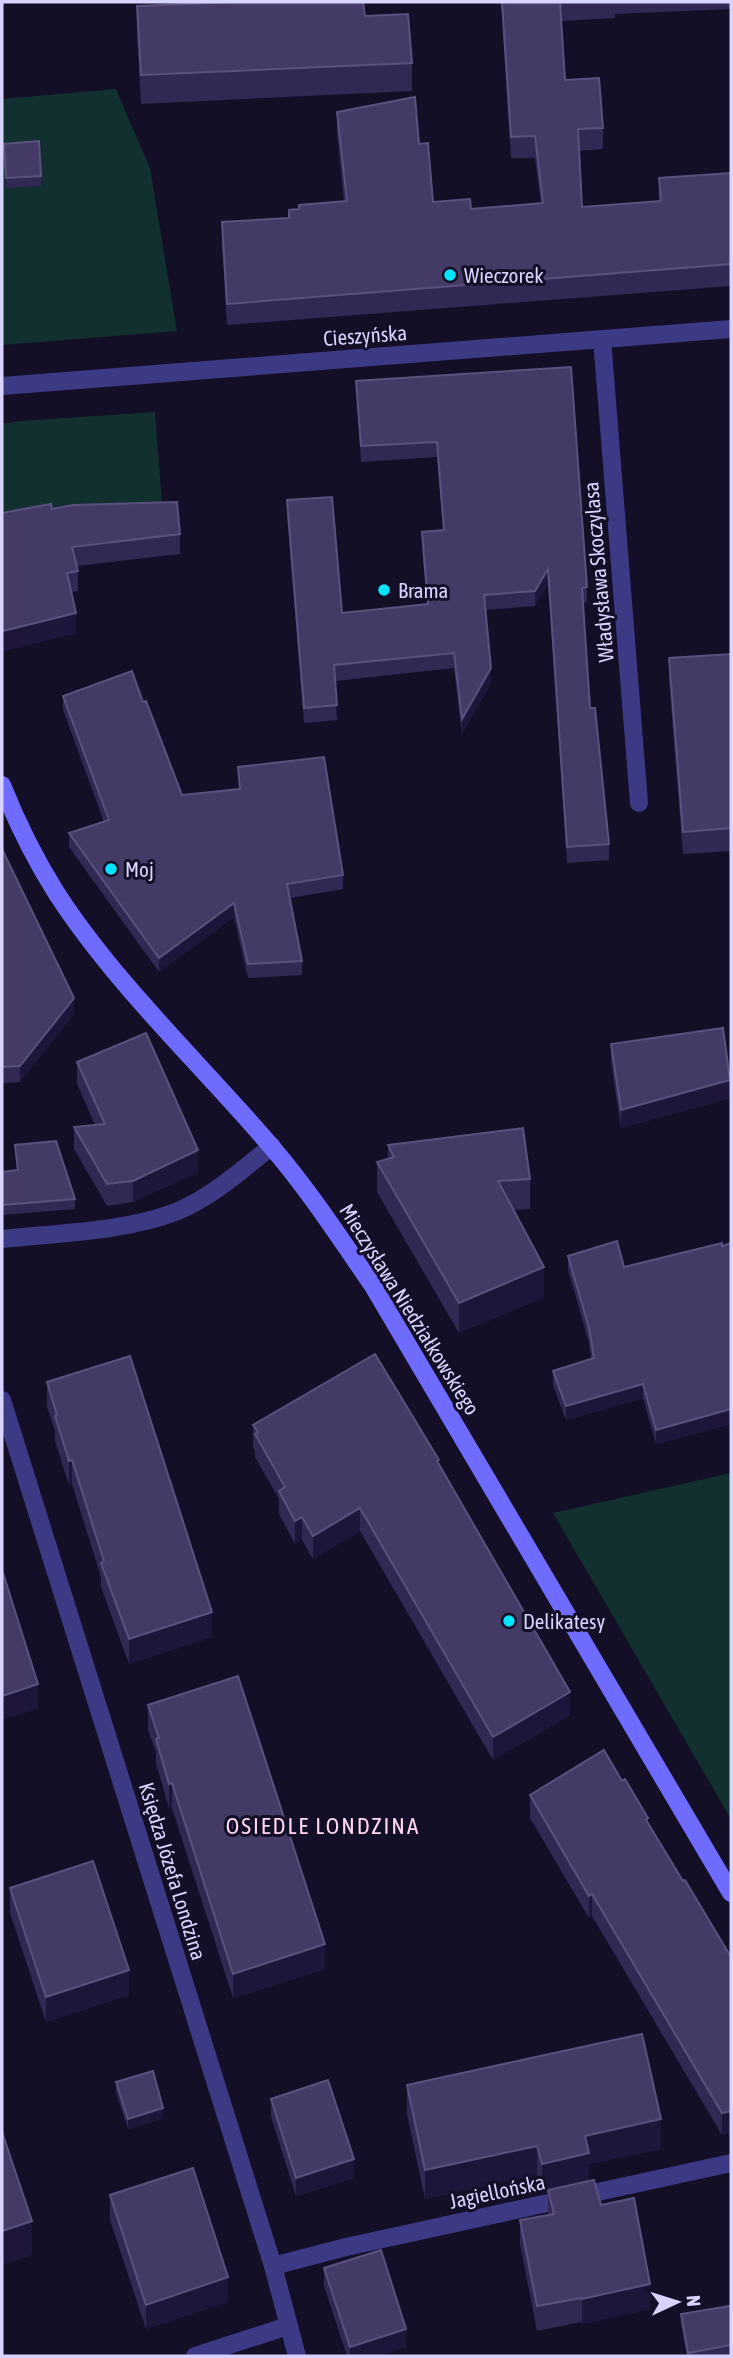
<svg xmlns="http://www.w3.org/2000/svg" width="733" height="2358" font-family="'Asap Condensed',sans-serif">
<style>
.green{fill:#12302f}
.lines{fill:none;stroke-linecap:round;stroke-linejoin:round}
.street{stroke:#3d3a85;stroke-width:18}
.secondary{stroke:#6f6bff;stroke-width:18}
.wall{fill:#312854}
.shaded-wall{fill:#1d163a}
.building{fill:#433a66;stroke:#5a527e;stroke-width:2}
.poi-dot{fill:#00e5ff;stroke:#130f26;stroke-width:2.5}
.labels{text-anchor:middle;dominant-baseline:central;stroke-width:6;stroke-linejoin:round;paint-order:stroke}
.poi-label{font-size:21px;fill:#d9d4ff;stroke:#130f26;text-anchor:start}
.street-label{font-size:21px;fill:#d9d4ff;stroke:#130f26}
.neighbourhood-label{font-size:23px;letter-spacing:2px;fill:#ffd6f0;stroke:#130f26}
</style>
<rect width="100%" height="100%" fill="#130f26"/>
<path class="green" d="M 116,89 L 150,168 L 177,331 L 2,345 L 2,99 Z
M 155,412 L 163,516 L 2,528 L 2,424 L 20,421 Z
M 731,1473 L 731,1819 L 553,1513 Z"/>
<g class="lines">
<path class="street" d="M 602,339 L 639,803
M 2,386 L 731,329
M 2,1239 C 58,1233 125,1232 178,1211 C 212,1197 243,1169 272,1146
M 2,1400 L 273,2266 L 297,2356
M 273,2266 L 346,2247 L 731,2163
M 195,2356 L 288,2326"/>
<path class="secondary" d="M 2,785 C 17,823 35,859 57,894 C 117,986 199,1062 270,1145 C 308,1189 340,1238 373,1286 L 731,1893"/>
</g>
<path class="wall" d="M 501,2 L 731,2 L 731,9 L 615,14 L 615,18 L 561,21 L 565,80 L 603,128 L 603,149 L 579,151 L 582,207 L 659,201 L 659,178 L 731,173 L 731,286 L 227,325 L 222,244 L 222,222 L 289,218 L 344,201 L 337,134 L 337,112 L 419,144 L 433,202 L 471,209 L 541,204 L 535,158 L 511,158 Z
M 137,6 L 365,16 L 412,63 L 412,91 L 141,104 L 137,34 Z
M 4,144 L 41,176 L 41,186 L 6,188 Z
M 571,367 L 587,587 L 587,602 L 583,603 L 590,708 L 609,844 L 609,860 L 567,863 L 548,584 L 535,606 L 486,610 L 491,683 L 462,734 L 454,668 L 335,681 L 337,720 L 304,723 L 287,515 L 287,500 L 342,613 L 427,604 L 422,547 L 422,532 L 443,530 L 437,457 L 361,462 L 356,381 Z
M 52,509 L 180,534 L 180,554 L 77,566 L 78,571 L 78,591 L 71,592 L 76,633 L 3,651 L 2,645 L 2,513 Z
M 731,654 L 731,851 L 683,854 L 669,680 L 669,658 Z
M 63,696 L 143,702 L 182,795 L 239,789 L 238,767 L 343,875 L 343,889 L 290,898 L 302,961 L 302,975 L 248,978 L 234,917 L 159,972 L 69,847 L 69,833 L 104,822 L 63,710 Z
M 2,849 L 74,1014 L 20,1082 L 2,1083 Z
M 611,1044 L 730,1098 L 621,1128 L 611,1062 Z
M 77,1062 L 198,1172 L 133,1202 L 107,1206 L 74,1149 L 74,1127 L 95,1125 L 77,1084 Z
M 15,1145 L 75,1199 L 75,1209 L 2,1215 L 2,1172 L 17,1170 Z
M 388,1145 L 530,1179 L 530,1209 L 514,1210 L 544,1297 L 459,1333 L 377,1192 L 377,1162 L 388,1159 Z
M 731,1243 L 731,1424 L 656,1444 L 643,1398 L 566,1420 L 553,1385 L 553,1371 L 591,1359 L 589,1343 L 568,1270 L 568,1256 L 624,1267 L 722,1246 Z
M 47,1382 L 212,1637 L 129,1664 L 101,1587 L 101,1577 L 72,1484 L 69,1485 L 55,1441 L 55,1431 L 47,1407 Z
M 253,1425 L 439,1464 L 570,1715 L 493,1760 L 360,1531 L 313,1559 L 302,1540 L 295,1544 L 279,1514 L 279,1499 L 255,1457 L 255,1451 L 253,1448 Z
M 148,1705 L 325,1969 L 233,1998 L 172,1808 L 169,1808 L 156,1764 L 156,1752 L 148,1730 Z
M 530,1795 L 648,1824 L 731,1957 L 731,2133 L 722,2135 L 592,1916 L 589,1918 L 530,1818 Z
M 10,1888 L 129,1995 L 46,2022 L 10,1913 Z
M 116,2082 L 163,2118 L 128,2129 L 116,2092 Z
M 407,2085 L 661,2149 L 589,2164 L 589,2181 L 650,2309 L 582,2324 L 581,2322 L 537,2331 L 520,2244 L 520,2220 L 548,2215 L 548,2191 L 542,2193 L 537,2175 L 425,2199 L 407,2114 Z
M 271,2099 L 354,2178 L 296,2196 L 271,2117 Z
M 110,2195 L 228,2302 L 146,2329 L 110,2220 Z
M 324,2268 L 406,2347 L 378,2356 L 347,2356 L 324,2286 Z
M 731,2312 L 731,2355 L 724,2356 L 687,2356 L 681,2324 L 681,2314 Z"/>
<path class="shaded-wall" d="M 548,569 L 548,584 L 535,606 L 535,591 Z
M 76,613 L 76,633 L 3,651 L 3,631 Z
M 491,668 L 491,683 L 462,734 L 462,719 Z
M 234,903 L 234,917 L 159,972 L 159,958 Z
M 74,998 L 74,1014 L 20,1082 L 20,1066 Z
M 730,1080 L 730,1098 L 621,1128 L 621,1110 Z
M 198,1150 L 198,1172 L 133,1202 L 133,1181 Z
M 544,1267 L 544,1297 L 459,1333 L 459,1303 Z
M 643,1384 L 643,1398 L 566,1420 L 566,1406 Z
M 731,1409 L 731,1424 L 656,1444 L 656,1430 Z
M 72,1460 L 72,1484 L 69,1485 L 69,1461 Z
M 360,1508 L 360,1531 L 313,1559 L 313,1536 Z
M 302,1517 L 302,1540 L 295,1544 L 295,1521 Z
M 212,1612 L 212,1637 L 129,1664 L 129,1639 Z
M 38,1684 L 38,1709 L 2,1720 L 2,1696 Z
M 570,1692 L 570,1715 L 493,1760 L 493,1737 Z
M 172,1783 L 172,1808 L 169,1808 L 169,1784 Z
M 592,1894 L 592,1916 L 589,1918 L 589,1896 Z
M 325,1944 L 325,1969 L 233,1998 L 233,1974 Z
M 129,1970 L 129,1995 L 46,2022 L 46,1997 Z
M 163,2108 L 163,2118 L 128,2129 L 128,2119 Z
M 731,2111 L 731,2133 L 722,2135 L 722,2113 Z
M 661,2119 L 661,2149 L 589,2164 L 589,2182 L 542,2193 L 542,2164 L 585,2136 Z
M 537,2146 L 537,2175 L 425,2199 L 425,2170 Z
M 354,2159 L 354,2178 L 296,2196 L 296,2178 Z
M 32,2221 L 32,2255 L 2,2265 L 2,2231 Z
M 228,2277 L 228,2302 L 146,2329 L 146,2305 Z
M 650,2284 L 650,2309 L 582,2324 L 582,2299 Z
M 406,2329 L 406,2347 L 378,2356 L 350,2356 L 350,2347 Z"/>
<path class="building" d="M 235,2 L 363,2 L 365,16 L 408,14 L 412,63 L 141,75 L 137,6 Z
M 502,2 L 560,2 L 565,80 L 599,78 L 603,128 L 578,129 L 582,207 L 661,201 L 659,178 L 731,173 L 731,264 L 227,304 L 222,222 L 289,218 L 289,210 L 299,209 L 299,205 L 347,201 L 337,112 L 415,97 L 419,144 L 428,143 L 433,202 L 470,199 L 471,209 L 543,203 L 535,136 L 511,137 Z
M 39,141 L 41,176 L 6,178 L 4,144 Z
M 571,367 L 587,587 L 582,588 L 590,708 L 595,708 L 609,844 L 567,847 L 548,569 L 535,591 L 484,595 L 491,668 L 462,719 L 454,653 L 334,665 L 337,705 L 304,708 L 287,500 L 332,497 L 342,613 L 428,604 L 422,532 L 444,530 L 437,442 L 361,446 L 356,381 Z
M 177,502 L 180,534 L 72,547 L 78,571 L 67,573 L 76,613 L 3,631 L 2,626 L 2,513 L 51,504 L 52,509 L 73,505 Z
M 731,654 L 731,828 L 683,832 L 669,658 Z
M 132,671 L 143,702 L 146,701 L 182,795 L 240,789 L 238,767 L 324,757 L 343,875 L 287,884 L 302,961 L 248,964 L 234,903 L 159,958 L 69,833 L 109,820 L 63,696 Z
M 2,849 L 74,998 L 20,1066 L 2,1067 Z
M 723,1028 L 730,1080 L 621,1110 L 611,1044 Z
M 146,1033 L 198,1150 L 133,1181 L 107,1184 L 74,1127 L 105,1124 L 77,1062 Z
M 523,1128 L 530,1179 L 498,1181 L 544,1267 L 459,1303 L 377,1162 L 394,1157 L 388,1145 Z
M 56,1141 L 75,1199 L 2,1205 L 2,1172 L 18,1170 L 15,1145 Z
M 617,1241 L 624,1267 L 722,1243 L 722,1246 L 731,1243 L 731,1409 L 656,1430 L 643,1384 L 566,1406 L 553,1371 L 594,1358 L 589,1328 L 568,1256 Z
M 375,1354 L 439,1460 L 437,1461 L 570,1692 L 493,1737 L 360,1508 L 313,1536 L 302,1517 L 295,1521 L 279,1491 L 285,1487 L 255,1434 L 258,1432 L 253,1425 Z
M 130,1356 L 212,1612 L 129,1639 L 101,1563 L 104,1561 L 72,1460 L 69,1461 L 55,1416 L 57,1415 L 47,1382 Z
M 2,1573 L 3,1573 L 38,1684 L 2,1696 Z
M 238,1676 L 325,1944 L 233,1974 L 172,1783 L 169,1784 L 156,1739 L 159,1738 L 148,1705 Z
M 604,1750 L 622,1781 L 625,1779 L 648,1818 L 646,1820 L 683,1881 L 685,1880 L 731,1957 L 731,2111 L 722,2113 L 592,1894 L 589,1896 L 530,1795 Z
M 93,1861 L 129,1970 L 46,1997 L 10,1888 Z
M 642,2034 L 661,2119 L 585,2136 L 589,2153 L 542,2164 L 537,2146 L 425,2170 L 407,2085 Z
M 153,2071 L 163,2108 L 128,2119 L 116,2082 Z
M 328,2080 L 354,2159 L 296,2178 L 271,2099 Z
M 2,2132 L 32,2221 L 2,2231 Z
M 193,2168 L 228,2277 L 146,2305 L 110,2195 Z
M 594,2180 L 601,2205 L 634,2198 L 650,2284 L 582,2299 L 581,2298 L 537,2306 L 520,2220 L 554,2214 L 548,2190 Z
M 381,2250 L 406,2329 L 350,2347 L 324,2268 Z
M 730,2306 L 731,2312 L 731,2345 L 688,2353 L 681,2314 Z"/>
<g class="poi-dot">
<circle cx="450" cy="275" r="7"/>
<circle cx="384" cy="590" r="7"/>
<circle cx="111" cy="869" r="7"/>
<circle cx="509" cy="1621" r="7"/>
</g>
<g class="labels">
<g class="poi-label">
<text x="464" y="275">Wieczorek</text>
<text x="398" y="590">Brama</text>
<text x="125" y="869">Moj</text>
<text x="523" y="1621">Delikatesy</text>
</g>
<g class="street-label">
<text transform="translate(365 335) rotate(-4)">Cieszyńska</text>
<text transform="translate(598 572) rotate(-95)">Władysława Skoczylasa</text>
<text transform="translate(410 1309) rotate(58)">Mieczysława Niedziałkowskiego</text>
<text transform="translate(173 1871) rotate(73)">Księdza Józefa Londzina</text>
<text transform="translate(497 2191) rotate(-12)">Jagiellońska</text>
</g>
<g class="neighbourhood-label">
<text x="323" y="1826">OSIEDLE LONDZINA</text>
</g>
</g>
<rect width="733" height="2358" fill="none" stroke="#d9d4ff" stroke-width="7"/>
<g transform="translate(677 2302) rotate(86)" stroke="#130f26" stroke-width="5" paint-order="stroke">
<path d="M0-5L12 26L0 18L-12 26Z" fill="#d9d4ff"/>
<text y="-10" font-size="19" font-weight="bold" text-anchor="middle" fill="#d9d4ff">N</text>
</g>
</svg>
